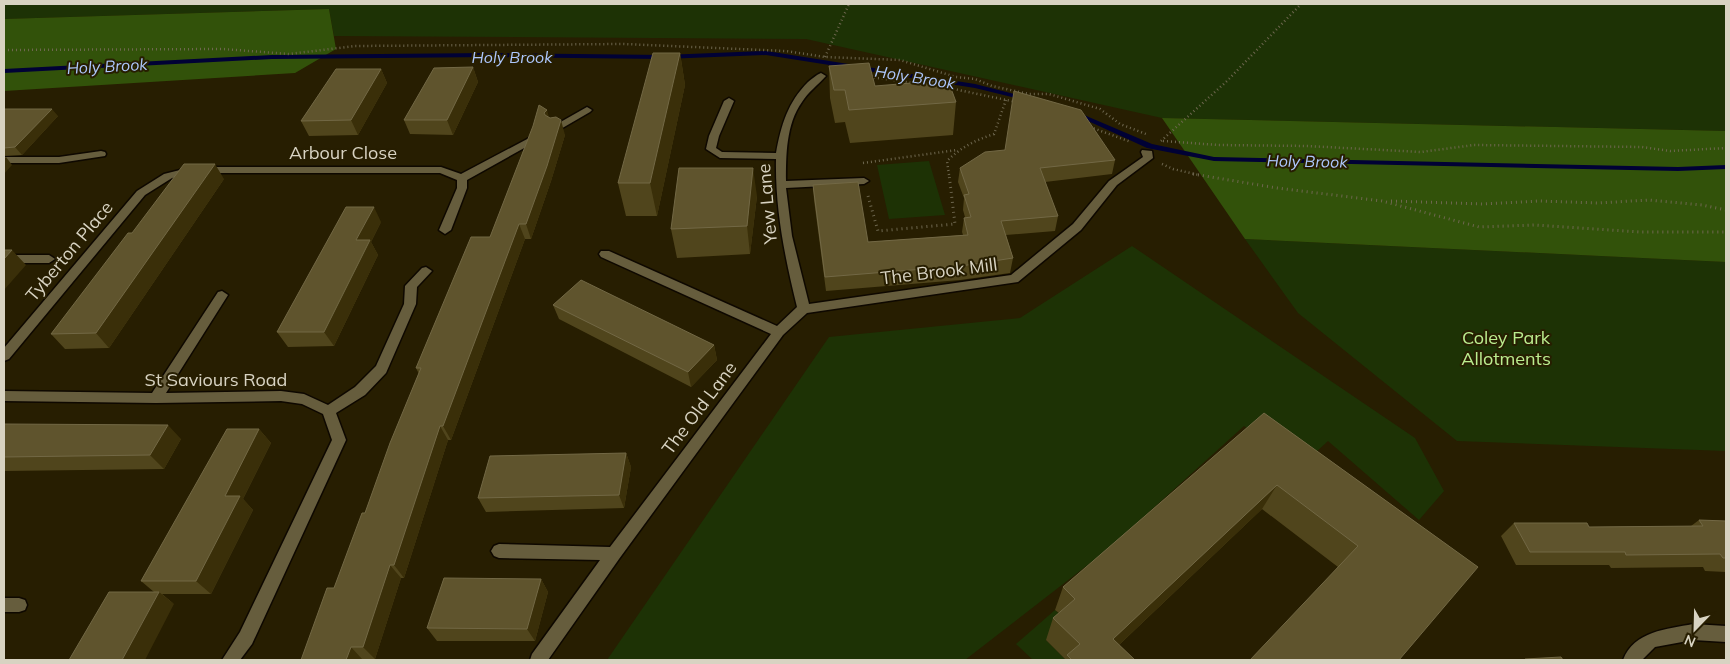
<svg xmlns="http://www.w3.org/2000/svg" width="1730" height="664" font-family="Mulish,sans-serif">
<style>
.green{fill:#1d3205}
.forest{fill:#32520a}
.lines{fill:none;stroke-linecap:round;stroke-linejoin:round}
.stream{fill:#000135;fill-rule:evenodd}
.minor-casing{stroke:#0e0800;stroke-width:3}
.path-far1{stroke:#6e674f;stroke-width:2.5;stroke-dasharray:1 3;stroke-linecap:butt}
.path{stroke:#6e674f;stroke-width:3;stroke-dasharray:1 4;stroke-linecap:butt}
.minor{fill:#665d3d;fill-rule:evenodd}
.wall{fill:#50451c}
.shaded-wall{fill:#3a2f09}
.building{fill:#5f542d;stroke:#726845}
.labels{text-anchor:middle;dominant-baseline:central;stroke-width:4;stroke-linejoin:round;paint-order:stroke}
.far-water-label{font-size:16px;font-style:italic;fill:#adc7fc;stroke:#271e01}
.street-label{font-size:18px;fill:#d8d3c2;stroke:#271e01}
.park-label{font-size:18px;fill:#bbed8f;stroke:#271e01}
</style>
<rect width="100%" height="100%" fill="#271e01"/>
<path class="green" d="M 4,4 L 1726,4 L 1726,131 L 1162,118 L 806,39 L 334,36 L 329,9 L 4,19 Z
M 929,161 L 945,215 L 889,219 L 877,165 Z
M 1245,239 L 1726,262 L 1726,451 L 1457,441 L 1298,313 Z
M 1132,246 L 1415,438 L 1444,491 L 1419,520 L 1328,441 L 1301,466 L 1244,426 L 1107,550 L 965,660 L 607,660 L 829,337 L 1020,318 Z
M 1055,610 L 1067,621 L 1046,640 L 1066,660 L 1033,660 L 1016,644 Z"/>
<path class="forest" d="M 329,9 L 336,49 L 295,73 L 4,91 L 4,19 Z
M 1162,118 L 1726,131 L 1726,262 L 1245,239 Z"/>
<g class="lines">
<path class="stream" d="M 766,51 L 975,84 L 1026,97 L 1027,98 L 1024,100 L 975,88 L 766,55 L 664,59 L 490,57 L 272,59 L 4,73 L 4,69 L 272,55 L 490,53 L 664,55 Z
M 1077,112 L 1152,144 L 1214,157 L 1678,167 L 1726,165 L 1726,169 L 1678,171 L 1214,161 L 1147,148 L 1075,115 L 1074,114 Z"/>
<defs>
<path id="minor" d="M 821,73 L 826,76 C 818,85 808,92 802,102 C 786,124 786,156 786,181 L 864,178 L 869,181 L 864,184 L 786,188 L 792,236 L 809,304 L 1011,275 L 1073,224 L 1109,181 L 1143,157 L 1141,152 L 1142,150 L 1152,151 L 1153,158 L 1117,185 L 1081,230 L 1018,282 L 807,313 L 783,335 L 619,559 L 548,660 L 530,660 L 532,654 L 600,560 L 499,558 L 494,556 L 491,551 L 494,546 L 499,544 L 610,547 L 771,334 L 601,257 L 599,254 L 601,251 L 609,251 L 777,326 L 797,307 C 785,258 775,210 776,159 L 720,158 L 706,149 L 709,136 L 724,101 L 729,98 L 734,101 L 719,136 L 716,148 L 722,152 L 776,153 C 781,125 788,102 808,82 C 812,79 816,75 821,73 Z
M 587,107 L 592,110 L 590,112 L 559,130 L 555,131 L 550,128 Z
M 531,137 L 536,140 L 535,142 L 467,180 L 467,188 L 451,230 L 445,234 L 439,230 L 457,188 L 457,180 L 440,173 L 192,173 L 172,178 L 145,195 L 9,359 L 4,361 L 4,348 L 137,191 L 164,174 L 192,167 L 441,167 L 461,174 Z
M 101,151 L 105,152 L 106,154 L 105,156 L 59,163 L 4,163 L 4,157 L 59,157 Z
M 4,255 L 49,255 L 55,259 L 49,263 L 4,263 Z
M 426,267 L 432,271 L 417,287 L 416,304 L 386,373 L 365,395 L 336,413 L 346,440 L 252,644 L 240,660 L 222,660 L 240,632 L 332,440 L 323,414 L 302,404 L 281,401 L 156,403 L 4,401 L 4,391 L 152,393 L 218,292 L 222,291 L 228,295 L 166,393 L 281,391 L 304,394 L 328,405 L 355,387 L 376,366 L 404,304 L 405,286 L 422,268 Z
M 4,598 L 19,598 L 25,600 L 27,605 L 25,610 L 19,612 L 4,612 Z
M 1693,624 L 1726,626 L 1726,642 L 1693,640 L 1655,647 L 1642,660 L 1623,660 C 1634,631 1667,629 1693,624 Z"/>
</defs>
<use href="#minor" class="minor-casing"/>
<path class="path-far1" d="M 4,50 L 223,49 L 289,54 L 355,46 L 624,44 L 786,51 L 825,57 L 900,60 L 956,77 L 975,79 L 992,86 L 1029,94 L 1049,94 L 1100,109 L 1120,124 L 1146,134
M 825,57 L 849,4
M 870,77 L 915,83
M 949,88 L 1016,102
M 1090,127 L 1131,142
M 1161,141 L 1227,81 L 1301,4
M 1163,141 L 1218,145 L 1307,146 L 1421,152 L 1474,145 L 1642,147 L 1670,151 L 1726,148
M 863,163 L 957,150
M 1162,164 L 1173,169 L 1199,175
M 949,175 L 947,161 C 961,147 976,140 994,134 L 1006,100"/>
<path class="path" d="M 1193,174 L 1277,188 L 1382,201 L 1479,227 L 1535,225 L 1640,232 L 1726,232
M 868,196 L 878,231 L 955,224 L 949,174
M 1391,201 L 1483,204 L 1539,201 L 1598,203 L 1649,200 L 1702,205 L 1726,210"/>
<use href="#minor" class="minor"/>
</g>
<path class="wall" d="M 680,53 L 685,85 L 657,216 L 626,216 L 618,183 Z
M 829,66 L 875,86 L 956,102 L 953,135 L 850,143 L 845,122 L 835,123 L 830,98 Z
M 473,67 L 478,82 L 453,135 L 410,134 L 404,120 Z
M 381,69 L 387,83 L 358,135 L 309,136 L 301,121 Z
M 4,109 L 58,116 L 22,155 L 4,156 Z
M 549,117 L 565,135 L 551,181 L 531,239 L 525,239 L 451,440 L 448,440 L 404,578 L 401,578 L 375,659 L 301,660 L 334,588 L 365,513 L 419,374 L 416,368 L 490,237 Z
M 1115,160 L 1112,174 L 1045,182 L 1058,216 L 1055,231 L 1006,235 L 1013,258 L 1010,273 L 960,280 L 826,291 L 814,200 L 813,185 L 868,242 L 963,235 L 962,232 L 964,218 L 965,217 L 963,210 L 964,198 L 958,182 L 960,168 Z
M 224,179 L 109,348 L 65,349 L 51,334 L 132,233 Z
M 757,196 L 750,254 L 677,258 L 671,229 Z
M 381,222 L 371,242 L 378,255 L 334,346 L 288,347 L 277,332 Z
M 553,305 L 714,345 L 717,360 L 691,387 L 559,319 Z
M 1264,413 L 1478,567 L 1338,567 L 1262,509 L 1119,645 L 1135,660 L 1065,660 L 1066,660 L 1046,640 L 1053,618 L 1059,613 L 1055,610 L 1063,587 Z
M 4,424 L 181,439 L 164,469 L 4,471 Z
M 259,429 L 271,443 L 243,499 L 253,510 L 211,594 L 162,594 L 174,604 L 154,592 L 141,581 Z
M 626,453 L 631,467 L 624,508 L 486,512 L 478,498 Z
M 1699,520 L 1726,521 L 1726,572 L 1705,571 L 1703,567 L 1611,568 L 1609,565 L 1516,565 L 1501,536 L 1514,523 L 1589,527 L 1691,526 Z
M 541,579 L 548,592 L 535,641 L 437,641 L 427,628 Z"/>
<path class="shaded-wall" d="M 680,53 L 685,85 L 657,216 L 650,183 Z
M 473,67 L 478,82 L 453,135 L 447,120 Z
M 381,69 L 387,83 L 358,135 L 351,120 Z
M 52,109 L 58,116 L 22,155 L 15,147 Z
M 547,110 L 551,125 L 548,127 L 544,113 Z
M 561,120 L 565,135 L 551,181 L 531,239 L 526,224 Z
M 6,157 L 12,165 L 4,174 L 4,159 Z
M 215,164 L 224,179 L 109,348 L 96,333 Z
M 753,168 L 757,196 L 750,254 L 747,226 Z
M 374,207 L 381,222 L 371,242 L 378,255 L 334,346 L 324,332 L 356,240 Z
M 519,224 L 525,239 L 451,440 L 443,426 Z
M 12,250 L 26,265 L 4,290 L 4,259 Z
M 714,345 L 717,360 L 691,387 L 688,372 Z
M 168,425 L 181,439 L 164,469 L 150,455 Z
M 440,426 L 448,440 L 404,578 L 394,565 Z
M 259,429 L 271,443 L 243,499 L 253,510 L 211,594 L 196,581 L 225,496 Z
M 626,453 L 631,467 L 624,508 L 619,495 Z
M 1277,485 L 1262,509 L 1103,660 L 1113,639 Z
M 390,565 L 401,578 L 375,659 L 363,647 Z
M 541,579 L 548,592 L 535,641 L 527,629 Z
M 159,592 L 174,604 L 145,660 L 122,660 Z
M 351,647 L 362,659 L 362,660 L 346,660 Z"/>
<path class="building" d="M 653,53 L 680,53 L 650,183 L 618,183 Z
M 869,63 L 875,86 L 948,80 L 956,102 L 849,110 L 845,90 L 834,90 L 829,66 Z
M 473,67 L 447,120 L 404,120 L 434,68 Z
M 336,69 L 381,69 L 351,120 L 301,121 Z
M 1014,91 L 1081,110 L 1115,160 L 1040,168 L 1058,216 L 1001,221 L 1013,258 L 961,266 L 825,277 L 813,185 L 858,182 L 868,242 L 968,235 L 964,218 L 971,217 L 964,195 L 969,194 L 960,168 L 985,152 L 1005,150 Z
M 539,105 L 547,110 L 544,113 L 545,115 L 550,118 L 556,117 L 561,120 L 547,166 L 526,224 L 519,224 L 443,426 L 440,426 L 394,565 L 390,565 L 363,647 L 351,647 L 346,660 L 301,660 L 327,588 L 334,588 L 362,513 L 365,513 L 390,443 L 421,368 L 416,368 L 471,237 L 490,237 L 533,126 Z
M 4,109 L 52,109 L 15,147 L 4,148 Z
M 184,164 L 215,164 L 96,333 L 51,334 L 128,233 L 132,233 Z
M 679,168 L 753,168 L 747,226 L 671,229 Z
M 346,207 L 374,207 L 356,240 L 370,240 L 324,332 L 277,332 Z
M 4,250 L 12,250 L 4,259 Z
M 581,280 L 714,345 L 688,372 L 553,305 Z
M 1264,413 L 1478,567 L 1399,660 L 1250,660 L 1358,546 L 1277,485 L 1113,639 L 1135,660 L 1072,660 L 1067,655 L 1080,644 L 1053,618 L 1075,599 L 1063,587 Z
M 4,424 L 168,425 L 150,455 L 4,457 Z
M 227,429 L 259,429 L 225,496 L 240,496 L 196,581 L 141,581 Z
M 626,453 L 619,495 L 478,498 L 490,456 Z
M 1699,520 L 1726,521 L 1726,558 L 1723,558 L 1720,554 L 1626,555 L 1625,552 L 1530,552 L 1514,523 L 1587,523 L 1589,527 L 1703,526 Z
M 444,578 L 541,579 L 527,629 L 427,628 Z
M 109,592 L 159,592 L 122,660 L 69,660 Z
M 1561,657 L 1563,660 L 1526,660 L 1525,659 Z"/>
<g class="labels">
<g class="far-water-label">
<text x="512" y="57">Holy Brook</text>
<text transform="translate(107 66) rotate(-3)">Holy Brook</text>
<text transform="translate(915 77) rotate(9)">Holy Brook</text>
<text transform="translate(1307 161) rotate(1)">Holy Brook</text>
</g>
<g class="street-label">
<text x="343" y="152">Arbour Close</text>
<text transform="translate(767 204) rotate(-95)">Yew Lane</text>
<text transform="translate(69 251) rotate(-50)">Tyberton Place</text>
<text transform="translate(939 271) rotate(-7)">The Brook Mill</text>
<text x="216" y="379">St Saviours Road</text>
<text transform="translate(699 408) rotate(-53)">The Old Lane</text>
</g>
<g class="park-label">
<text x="1506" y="337">Coley Park<tspan x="1506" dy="21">Allotments</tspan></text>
</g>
</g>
<rect width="1730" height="664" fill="none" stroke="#d8d3c2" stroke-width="10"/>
<g transform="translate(1695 629) rotate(203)" stroke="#271e01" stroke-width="4" paint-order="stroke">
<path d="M0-4L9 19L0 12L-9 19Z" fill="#d8d3c2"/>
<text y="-8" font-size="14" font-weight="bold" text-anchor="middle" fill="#d8d3c2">N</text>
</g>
</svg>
